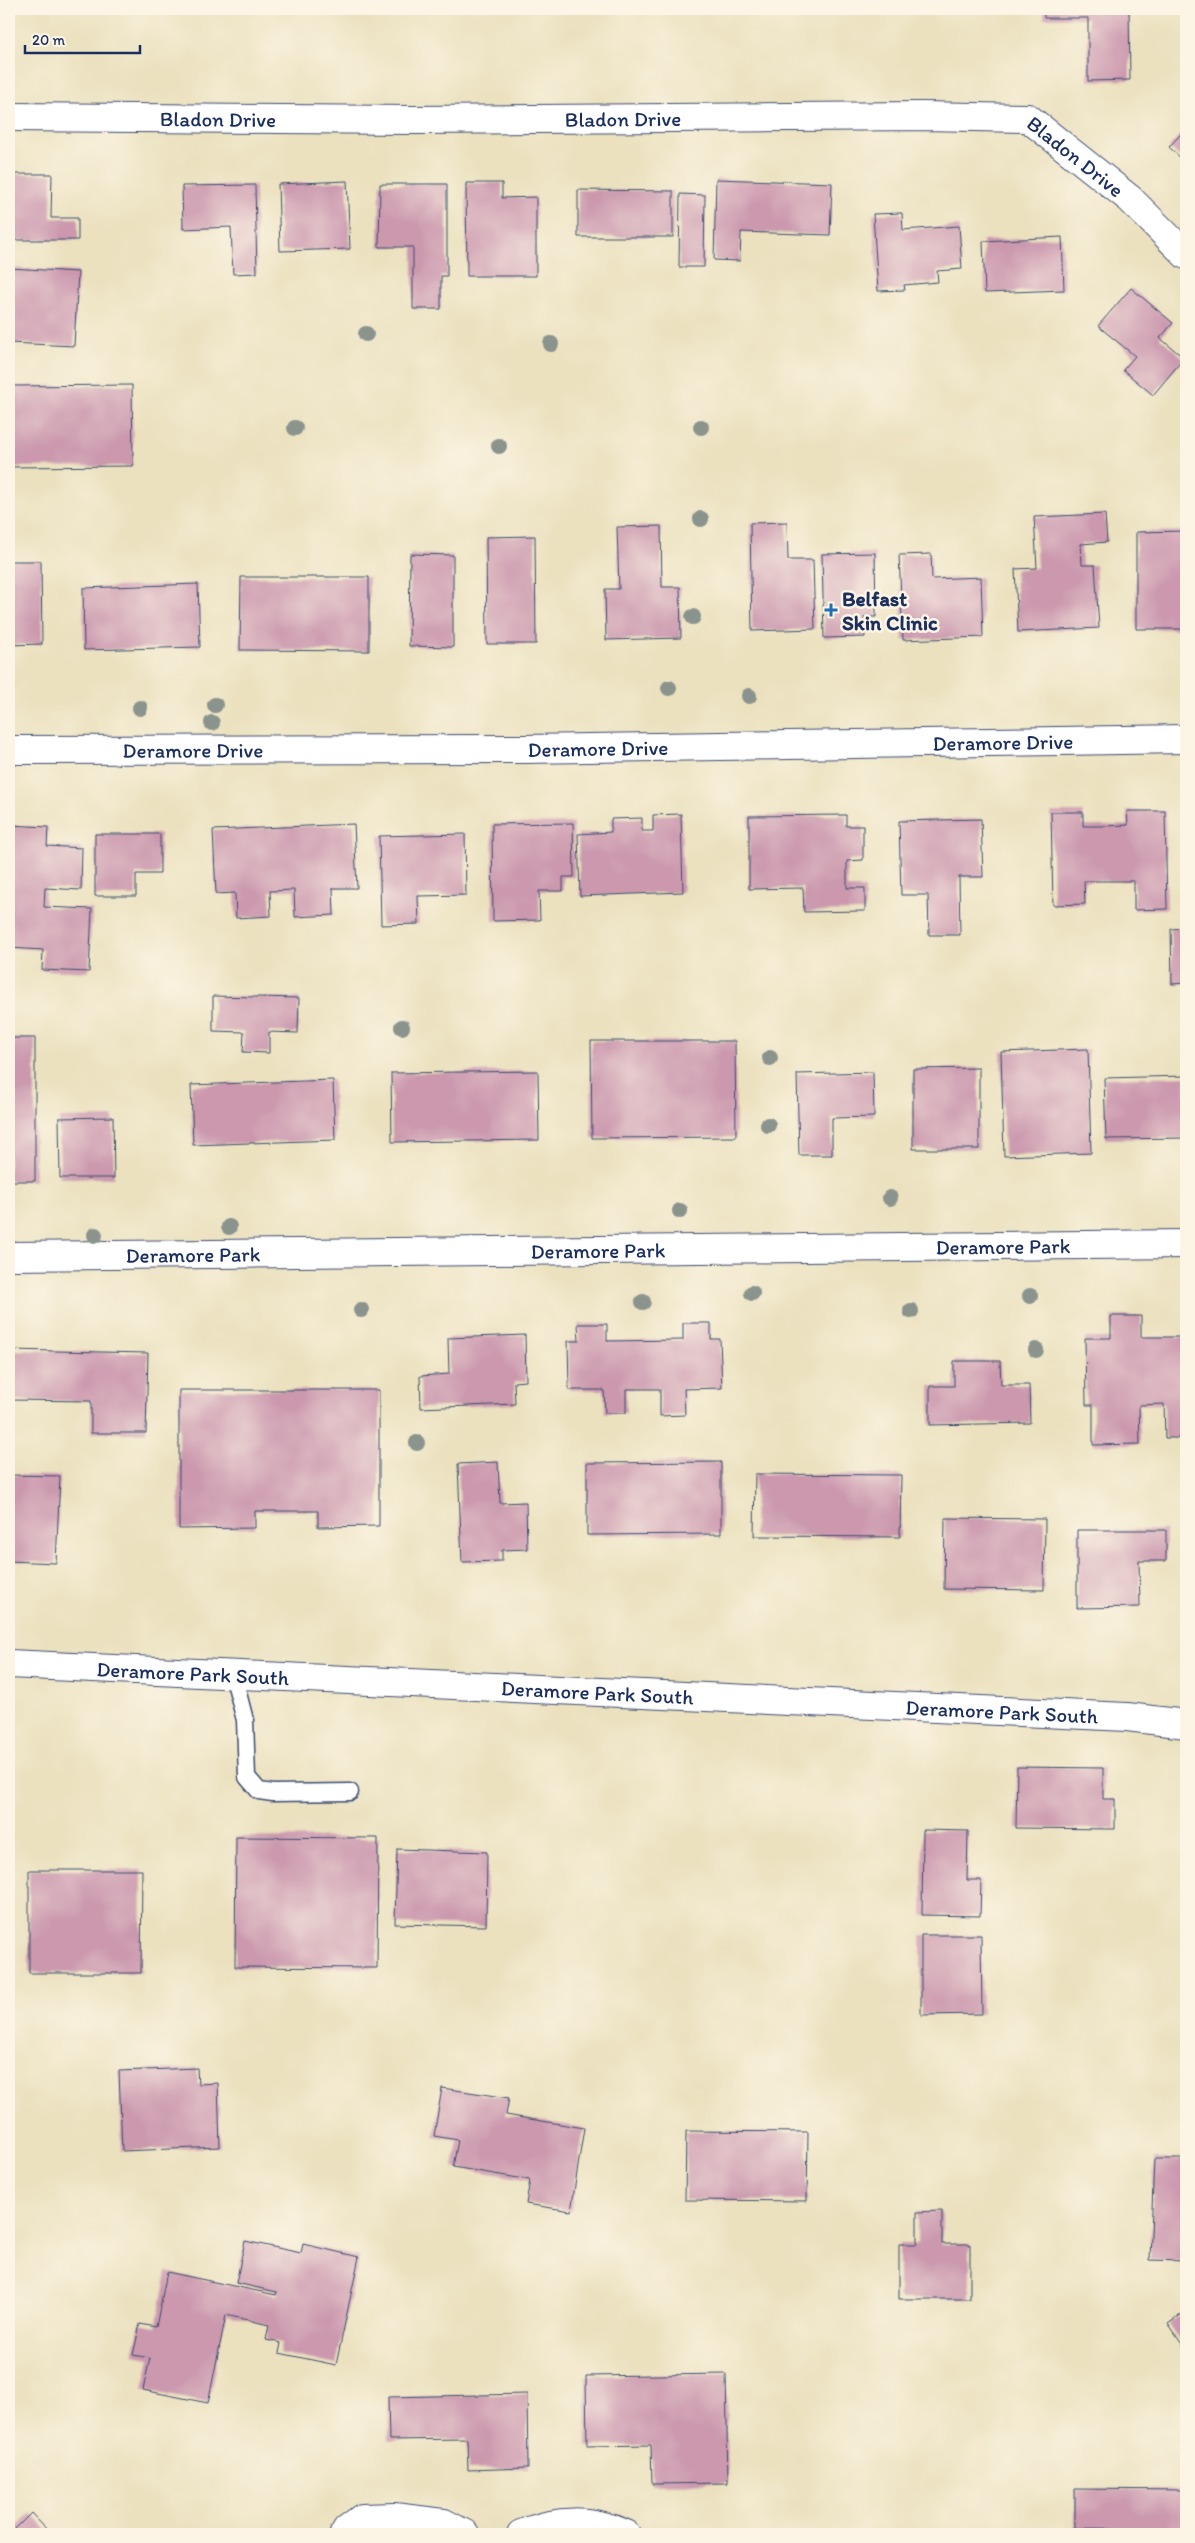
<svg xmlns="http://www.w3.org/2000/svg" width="1195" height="2543" font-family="Itim,sans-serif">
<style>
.building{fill:#cb98ae}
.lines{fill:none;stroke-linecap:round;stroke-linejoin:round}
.lane-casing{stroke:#3a4a6d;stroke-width:19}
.street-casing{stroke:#3a4a6d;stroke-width:30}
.lane{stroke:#fff;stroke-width:16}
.street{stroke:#fff;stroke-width:28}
.tree{fill:#8a948d}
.poi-dot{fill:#1f6fb2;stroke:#fcf5e5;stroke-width:2}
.labels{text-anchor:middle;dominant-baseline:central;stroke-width:5;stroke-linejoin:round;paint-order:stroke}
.street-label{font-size:21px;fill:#1b2f5e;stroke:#fcf5e5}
.poi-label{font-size:21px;font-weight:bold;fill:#1b2f5e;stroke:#fcf5e5;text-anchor:start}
</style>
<rect width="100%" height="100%" fill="#fcf5e5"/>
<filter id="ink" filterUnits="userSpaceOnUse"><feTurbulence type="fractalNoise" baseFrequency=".02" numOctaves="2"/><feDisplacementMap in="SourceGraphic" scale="10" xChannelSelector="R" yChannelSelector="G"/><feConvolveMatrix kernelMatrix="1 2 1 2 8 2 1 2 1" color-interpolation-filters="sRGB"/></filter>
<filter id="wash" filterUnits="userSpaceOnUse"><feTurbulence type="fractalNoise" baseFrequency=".0096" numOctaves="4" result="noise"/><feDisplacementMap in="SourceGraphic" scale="20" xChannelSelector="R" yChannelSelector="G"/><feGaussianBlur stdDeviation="1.12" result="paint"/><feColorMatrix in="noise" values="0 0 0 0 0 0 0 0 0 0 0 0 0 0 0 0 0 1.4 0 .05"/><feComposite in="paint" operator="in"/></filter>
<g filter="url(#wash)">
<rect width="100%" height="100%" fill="#ebe1bf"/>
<g id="blocks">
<path class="building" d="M 9,9 L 11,9 L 11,39 L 9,39 Z
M 1044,9 L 1129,9 L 1130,80 L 1088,81 L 1088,18 L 1044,18 Z
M 1186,128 L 1186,163 L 1169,147 Z
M 9,174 L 52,174 L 51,218 L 78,218 L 78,240 L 9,240 Z
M 716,179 L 832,183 L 830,235 L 741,232 L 740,261 L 714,260 Z
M 347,181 L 350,249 L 280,251 L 278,184 Z
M 466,183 L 502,183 L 502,198 L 536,197 L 536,276 L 467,276 Z
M 380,184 L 447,184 L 447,276 L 441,276 L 441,309 L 413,309 L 413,247 L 379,247 Z
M 255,185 L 257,273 L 233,274 L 231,227 L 183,229 L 182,186 Z
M 578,190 L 673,191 L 673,237 L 578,237 Z
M 680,194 L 705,195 L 704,267 L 679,267 Z
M 902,213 L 903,230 L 959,226 L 962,269 L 937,271 L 938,282 L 904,285 L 905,290 L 878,291 L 873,214 Z
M 1062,237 L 1064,290 L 985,293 L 983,241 Z
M 9,268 L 78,272 L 74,346 L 9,343 Z
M 1131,288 L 1173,323 L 1160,338 L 1184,358 L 1153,395 L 1123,370 L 1135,356 L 1098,326 Z
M 132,385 L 133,466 L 9,467 L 9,386 Z
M 1105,514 L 1107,542 L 1081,544 L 1082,565 L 1095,565 L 1099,628 L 1018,632 L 1015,569 L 1037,568 L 1034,517 Z
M 787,522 L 788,560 L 813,560 L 815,629 L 752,631 L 750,523 Z
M 661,526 L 662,587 L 680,587 L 681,638 L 606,640 L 605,589 L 619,589 L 617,527 Z
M 1186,531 L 1186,629 L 1136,629 L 1136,532 Z
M 535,536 L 536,644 L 487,644 L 486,537 Z
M 875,553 L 876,617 L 864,617 L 865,637 L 824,638 L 822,554 Z
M 410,554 L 453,555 L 453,647 L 409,646 Z
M 931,554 L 932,579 L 981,577 L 983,637 L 903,640 L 899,555 Z
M 9,561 L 41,561 L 42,644 L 9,645 Z
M 241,577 L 369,577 L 369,651 L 240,650 Z
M 198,584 L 200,647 L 84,650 L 83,588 Z
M 1127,811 L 1165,811 L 1167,909 L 1134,910 L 1134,881 L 1084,881 L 1085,904 L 1053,905 L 1051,812 L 1083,812 L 1083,826 L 1103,826 L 1128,825 Z
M 681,814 L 683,892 L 580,896 L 578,834 L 611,832 L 611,819 L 642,818 L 642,831 L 653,831 L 653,815 Z
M 846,815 L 846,826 L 863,826 L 863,860 L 847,861 L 847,888 L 865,888 L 865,911 L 804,912 L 803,888 L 749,889 L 749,816 Z
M 981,819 L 983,877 L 959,877 L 960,935 L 929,935 L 928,895 L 901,895 L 899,821 Z
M 573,823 L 574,877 L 563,877 L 563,891 L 539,891 L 540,920 L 493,921 L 492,824 Z
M 354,824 L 357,888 L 333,888 L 334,915 L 295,917 L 294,890 L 270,891 L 271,916 L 236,918 L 235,893 L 216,894 L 213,830 Z
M 9,825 L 48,827 L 47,846 L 82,848 L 81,890 L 45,888 L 44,907 L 92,909 L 89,972 L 42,970 L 43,950 L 9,948 Z
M 95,834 L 160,834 L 160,874 L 136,874 L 136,896 L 95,896 Z
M 465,834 L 466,895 L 418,896 L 419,924 L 381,925 L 379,836 Z
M 1186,928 L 1186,983 L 1172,984 L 1171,929 Z
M 213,996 L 299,998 L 298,1033 L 269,1032 L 269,1053 L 243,1052 L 244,1032 L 213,1031 Z
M 9,1038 L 35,1038 L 35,1181 L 9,1181 Z
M 591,1041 L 735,1041 L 736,1137 L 592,1138 Z
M 1088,1049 L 1091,1153 L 1004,1156 L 1001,1052 Z
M 979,1068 L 979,1149 L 913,1149 L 913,1069 Z
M 538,1071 L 539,1140 L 392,1142 L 391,1073 Z
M 873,1072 L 874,1117 L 832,1118 L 832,1155 L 799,1155 L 797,1074 Z
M 1186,1076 L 1186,1138 L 1106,1139 L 1104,1078 Z
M 333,1080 L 335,1140 L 193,1145 L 191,1085 Z
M 113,1117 L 114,1178 L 60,1178 L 59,1118 Z
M 1111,1316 L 1141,1316 L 1141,1337 L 1186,1337 L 1186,1438 L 1165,1438 L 1164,1404 L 1139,1405 L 1140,1444 L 1093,1445 L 1093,1405 L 1086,1405 L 1085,1338 L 1111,1338 Z
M 683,1323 L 711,1323 L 711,1339 L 720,1339 L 722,1388 L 684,1389 L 685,1415 L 660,1416 L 660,1389 L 626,1389 L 626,1413 L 605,1413 L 604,1390 L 569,1390 L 568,1341 L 579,1341 L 578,1324 L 607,1324 L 607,1341 L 683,1340 Z
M 525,1335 L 526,1381 L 514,1382 L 515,1404 L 421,1408 L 420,1376 L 449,1374 L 448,1338 Z
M 9,1350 L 148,1353 L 146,1433 L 91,1433 L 91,1401 L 9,1400 Z
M 954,1361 L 1000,1361 L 1001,1385 L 1029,1385 L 1030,1423 L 930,1425 L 930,1386 L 954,1386 Z
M 179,1390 L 379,1390 L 379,1526 L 318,1527 L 318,1511 L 255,1511 L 255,1528 L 179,1529 Z
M 498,1462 L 500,1503 L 526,1502 L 527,1549 L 502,1550 L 502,1561 L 462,1562 L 458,1464 Z
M 721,1462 L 721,1534 L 587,1535 L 587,1463 Z
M 755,1474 L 901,1475 L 900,1537 L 754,1536 Z
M 9,1475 L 60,1476 L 56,1563 L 9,1561 Z
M 945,1518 L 1045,1519 L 1044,1590 L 944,1589 Z
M 1077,1530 L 1166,1530 L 1166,1561 L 1139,1561 L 1140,1607 L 1077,1608 Z
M 1017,1767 L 1103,1768 L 1103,1799 L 1115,1799 L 1115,1829 L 1016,1828 Z
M 923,1830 L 968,1831 L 967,1880 L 981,1880 L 980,1916 L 922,1915 Z
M 236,1837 L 378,1838 L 377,1968 L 235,1967 Z
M 397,1849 L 487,1852 L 486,1926 L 395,1924 Z
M 29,1870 L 142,1870 L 141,1973 L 29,1973 Z
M 921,1935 L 981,1935 L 982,2014 L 921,2015 Z
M 197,2068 L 198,2084 L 218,2083 L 220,2147 L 122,2151 L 119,2071 Z
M 442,2088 L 509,2098 L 506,2115 L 584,2128 L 571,2211 L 526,2204 L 530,2180 L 453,2167 L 458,2140 L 434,2136 Z
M 686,2131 L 808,2132 L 807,2201 L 685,2200 Z
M 1154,2159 L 1186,2159 L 1186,2261 L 1150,2260 Z
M 942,2211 L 942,2244 L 970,2244 L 970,2299 L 899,2299 L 899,2244 L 917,2244 L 917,2212 Z
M 245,2241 L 301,2253 L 303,2244 L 359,2257 L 336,2365 L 279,2353 L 281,2343 L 266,2340 L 269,2325 L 226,2315 L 208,2403 L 143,2390 L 150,2358 L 133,2355 L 140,2324 L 156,2327 L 167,2272 L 276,2295 L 277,2292 L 236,2283 Z
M 1186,2311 L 1186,2350 L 1168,2324 Z
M 726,2374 L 728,2483 L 652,2484 L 651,2445 L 587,2446 L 586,2376 Z
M 527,2394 L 528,2468 L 468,2470 L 467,2439 L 389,2440 L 388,2397 Z
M 1075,2489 L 1186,2490 L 1186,2534 L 1172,2534 L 1172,2529 L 1075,2528 Z
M 31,2513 L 51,2534 L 10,2534 Z"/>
</g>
</g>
<g filter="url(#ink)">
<use href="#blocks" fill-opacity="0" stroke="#3a4a6d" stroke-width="1"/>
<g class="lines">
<defs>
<path id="lane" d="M 233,1674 L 245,1720 L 247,1777 L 259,1791 L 273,1793 L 350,1792"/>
<g id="street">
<path id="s1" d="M 9,117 L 412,120 L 923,116 L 1028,118 L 1130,199 L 1186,255"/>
<path id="s2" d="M 9,750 L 524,749 L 1186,739"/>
<path id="s3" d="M 9,1256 L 1186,1244"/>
<path id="s4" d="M 9,1664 L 1127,1717 L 1186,1724"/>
<path d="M 344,2534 L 347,2529 L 362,2518 L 394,2517 L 444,2523 L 465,2534"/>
<path d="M 521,2534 C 557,2519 590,2518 626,2534"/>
</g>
</defs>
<use href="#lane" class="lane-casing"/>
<use href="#street" class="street-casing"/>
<use href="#lane" class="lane"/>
<use href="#street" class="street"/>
</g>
<g class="tree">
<circle cx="366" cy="334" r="8"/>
<circle cx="551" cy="344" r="8"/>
<circle cx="701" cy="427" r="8"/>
<circle cx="295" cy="428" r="8"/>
<circle cx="499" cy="446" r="8"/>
<circle cx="701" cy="519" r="8"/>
<circle cx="693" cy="617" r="8"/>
<circle cx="669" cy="688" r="8"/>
<circle cx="749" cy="696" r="8"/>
<circle cx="215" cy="705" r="8"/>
<circle cx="140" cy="708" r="8"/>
<circle cx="212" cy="723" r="8"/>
<circle cx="402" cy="1027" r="8"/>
<circle cx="770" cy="1058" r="8"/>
<circle cx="768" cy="1125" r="8"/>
<circle cx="890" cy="1198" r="8"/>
<circle cx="680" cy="1211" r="8"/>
<circle cx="229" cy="1227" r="8"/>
<circle cx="95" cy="1235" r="8"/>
<circle cx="752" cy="1293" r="8"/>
<circle cx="1030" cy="1296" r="8"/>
<circle cx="643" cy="1302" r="8"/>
<circle cx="361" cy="1310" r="8"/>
<circle cx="911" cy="1311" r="8"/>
<circle cx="1036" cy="1350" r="8"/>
<circle cx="417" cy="1443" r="8"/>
</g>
</g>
<path class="poi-dot" d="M828.5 602.5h5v5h5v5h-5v5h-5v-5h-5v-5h5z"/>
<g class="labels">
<g class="street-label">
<text stroke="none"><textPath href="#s1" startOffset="209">Bladon Drive</textPath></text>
<text stroke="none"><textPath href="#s1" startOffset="614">Bladon Drive</textPath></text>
<text stroke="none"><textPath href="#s1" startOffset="1080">Bladon Drive</textPath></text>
<text stroke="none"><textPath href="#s2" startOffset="994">Deramore Drive</textPath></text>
<text stroke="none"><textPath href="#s2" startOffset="589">Deramore Drive</textPath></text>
<text stroke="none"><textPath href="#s2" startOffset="184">Deramore Drive</textPath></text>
<text stroke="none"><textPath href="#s3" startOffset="994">Deramore Park</textPath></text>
<text stroke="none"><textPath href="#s3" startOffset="589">Deramore Park</textPath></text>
<text stroke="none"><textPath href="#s3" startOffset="184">Deramore Park</textPath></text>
<text stroke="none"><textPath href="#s4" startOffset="184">Deramore Park South</textPath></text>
<text stroke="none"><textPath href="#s4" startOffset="589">Deramore Park South</textPath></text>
<text stroke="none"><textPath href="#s4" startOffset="994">Deramore Park South</textPath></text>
</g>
<g class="poi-label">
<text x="842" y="598">Belfast<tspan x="842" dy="24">Skin Clinic</tspan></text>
</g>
</g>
<rect width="1195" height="2543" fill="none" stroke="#fcf5e5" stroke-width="30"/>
<path d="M25 45v8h115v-8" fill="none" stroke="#1b2f5e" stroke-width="2.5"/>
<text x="32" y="45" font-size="15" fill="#1b2f5e" stroke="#fcf5e5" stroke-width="4" paint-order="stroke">20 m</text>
</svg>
